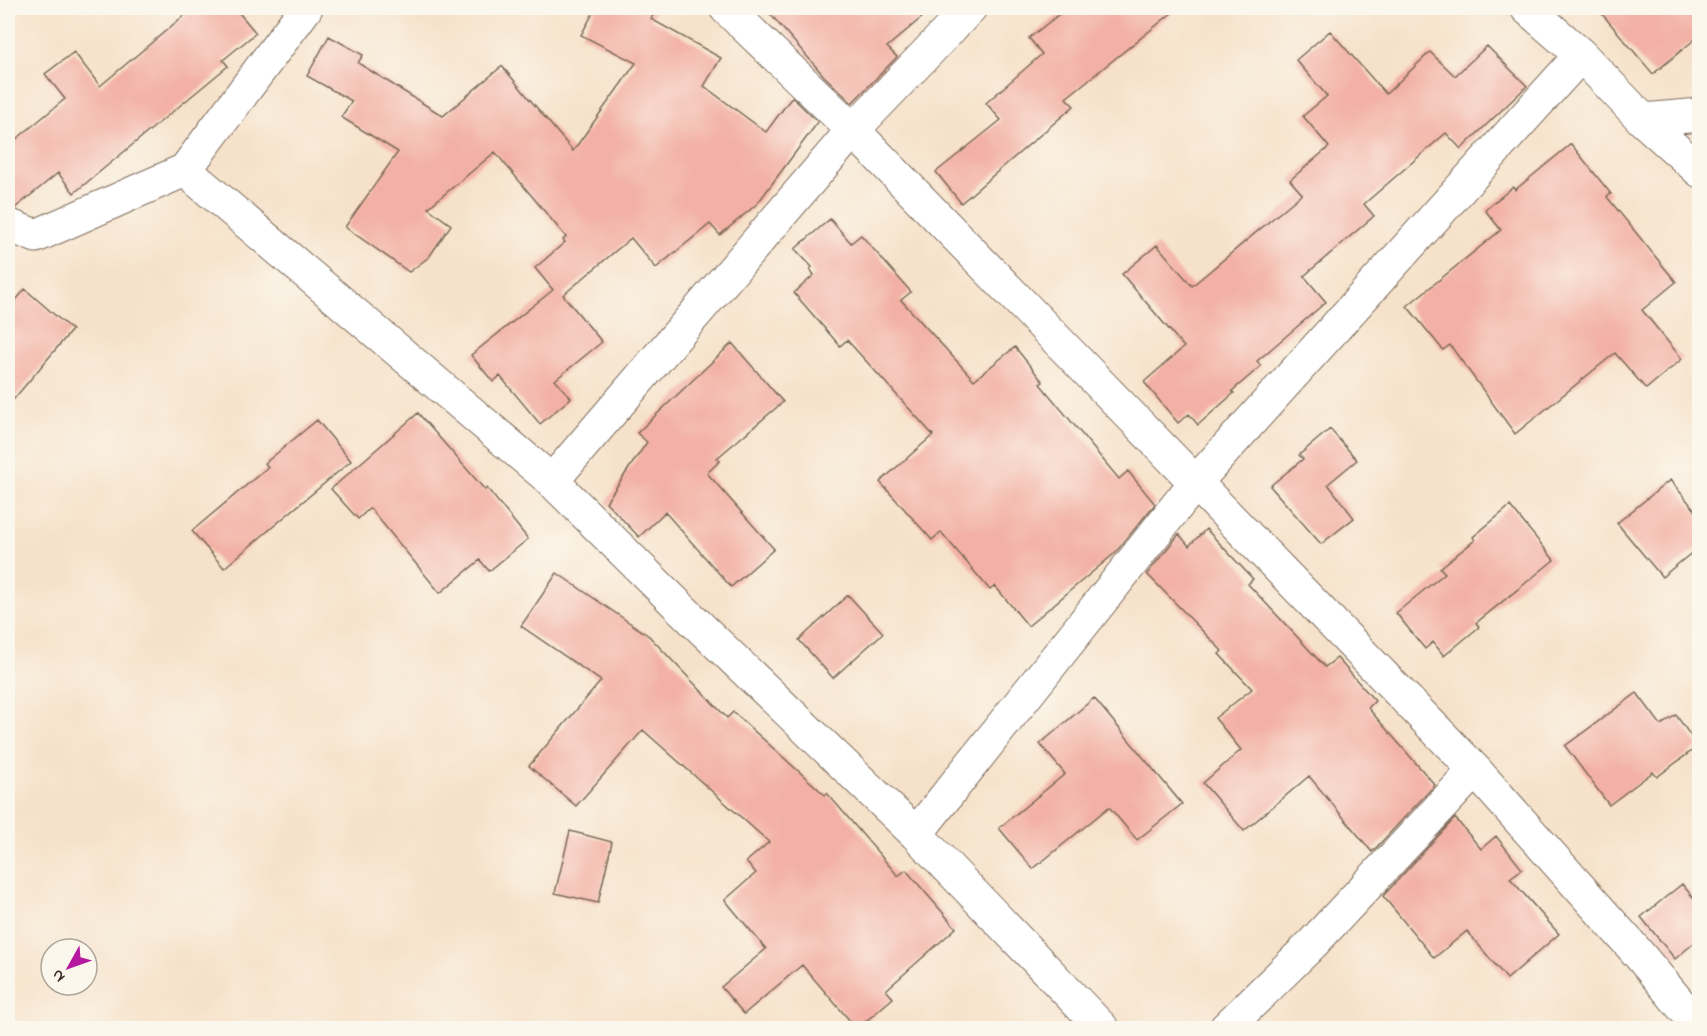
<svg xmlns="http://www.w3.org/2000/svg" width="1707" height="1036" font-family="'Indie Flower',sans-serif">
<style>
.building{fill:#f3b0a4}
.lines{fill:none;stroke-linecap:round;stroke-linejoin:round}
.street-casing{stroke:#7c6a5a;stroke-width:35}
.street{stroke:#fff;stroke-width:33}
</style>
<rect width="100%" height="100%" fill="#fbf7ec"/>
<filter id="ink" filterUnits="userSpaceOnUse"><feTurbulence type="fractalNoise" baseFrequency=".0167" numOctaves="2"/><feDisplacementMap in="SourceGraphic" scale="12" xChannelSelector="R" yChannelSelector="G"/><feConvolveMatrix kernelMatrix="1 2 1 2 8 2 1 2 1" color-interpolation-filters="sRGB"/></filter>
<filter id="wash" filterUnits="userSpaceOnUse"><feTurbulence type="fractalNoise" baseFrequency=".008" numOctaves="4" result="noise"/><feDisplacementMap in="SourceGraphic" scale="24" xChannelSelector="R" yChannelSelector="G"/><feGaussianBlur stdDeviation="1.35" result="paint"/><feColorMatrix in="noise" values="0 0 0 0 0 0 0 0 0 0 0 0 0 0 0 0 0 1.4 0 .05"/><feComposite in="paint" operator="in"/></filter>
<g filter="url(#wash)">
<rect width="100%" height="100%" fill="#f6e2ca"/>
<g id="blocks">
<path class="building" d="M 193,8 L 235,8 L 256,33 L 223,60 L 228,66 L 74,193 L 58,173 L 15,208 L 8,207 L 8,146 L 65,99 L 45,74 L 74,52 L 100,86 Z
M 596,8 L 657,8 L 651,19 L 721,58 L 704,86 L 766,132 L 792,97 L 818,122 L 757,204 L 720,235 L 710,224 L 656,268 L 631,238 L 563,295 L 602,342 L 555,380 L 571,398 L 540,424 L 500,376 L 493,382 L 471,355 L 553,290 L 535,268 L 565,242 L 563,240 L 566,237 L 495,152 L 428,208 L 451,225 L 429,257 L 409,272 L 345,227 L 398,152 L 341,117 L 352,101 L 307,76 L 329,36 L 363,55 L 358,63 L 443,116 L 502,66 L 573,151 L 636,63 L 581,35 Z
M 765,8 L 933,8 L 887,47 L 897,57 L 852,103 L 824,76 Z
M 1067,8 L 1178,8 L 1066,98 L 1074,106 L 961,203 L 936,172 L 1001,120 L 986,103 L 1042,54 L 1029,38 Z
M 1597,8 L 1700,8 L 1700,35 L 1653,74 Z
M 1330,31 L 1386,94 L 1430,52 L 1455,76 L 1487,46 L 1527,86 L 1461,149 L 1446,133 L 1364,204 L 1374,216 L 1304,276 L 1326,302 L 1257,361 L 1261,366 L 1232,391 L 1234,393 L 1198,425 L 1189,414 L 1178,423 L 1144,382 L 1184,347 L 1122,274 L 1157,245 L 1192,286 L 1302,194 L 1290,180 L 1329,147 L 1303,116 L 1327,96 L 1296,60 Z
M 1571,144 L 1611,194 L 1607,197 L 1676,282 L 1642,310 L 1682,359 L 1646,389 L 1615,353 L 1515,434 L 1450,345 L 1443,350 L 1407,306 L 1501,230 L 1485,210 L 1513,187 L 1515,190 Z
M 830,219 L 851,243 L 861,235 L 911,292 L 901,300 L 974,380 L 1015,347 L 1043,382 L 1040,384 L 1119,479 L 1128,471 L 1155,504 L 1115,553 L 1028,626 L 995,586 L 990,590 L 941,532 L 932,540 L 880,482 L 933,435 L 847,340 L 840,346 L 794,293 L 814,275 L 810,269 L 812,267 L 795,249 Z
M 25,289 L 72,330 L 8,406 L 8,310 Z
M 732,343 L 783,402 L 717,458 L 720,461 L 707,473 L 774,549 L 731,587 L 665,512 L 639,537 L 606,502 L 647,442 L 637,433 Z
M 418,413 L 485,490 L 487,488 L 528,539 L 489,571 L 480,560 L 440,593 L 370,508 L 358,519 L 331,489 Z
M 317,420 L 351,461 L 224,568 L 192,531 L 268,467 L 265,463 Z
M 1330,429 L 1357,460 L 1328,484 L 1354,518 L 1321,544 L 1270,486 L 1303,459 L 1299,455 Z
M 1670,480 L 1700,516 L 1700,546 L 1662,577 L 1617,523 Z
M 1510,506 L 1554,560 L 1476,623 L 1479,627 L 1444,656 L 1433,642 L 1425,649 L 1396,613 L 1445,573 L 1440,568 L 1475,540 L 1473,537 Z
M 1206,529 L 1253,579 L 1248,584 L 1325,667 L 1337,658 L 1375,701 L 1368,708 L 1435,785 L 1372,852 L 1309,776 L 1244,831 L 1203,783 L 1241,750 L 1215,718 L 1252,689 L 1219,654 L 1222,651 L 1147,574 L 1179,534 L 1189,546 Z
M 557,573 L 649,636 L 727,718 L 733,712 L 825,795 L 827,793 L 898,876 L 906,870 L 956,928 L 886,990 L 893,998 L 857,1029 L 802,965 L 744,1014 L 721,987 L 766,949 L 725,900 L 756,873 L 746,862 L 769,842 L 643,730 L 576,806 L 529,766 L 601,681 L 521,626 Z
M 848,595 L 883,633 L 833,678 L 799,640 Z
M 1637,693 L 1661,725 L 1676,715 L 1698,746 L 1657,777 L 1653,772 L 1609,805 L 1565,746 Z
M 1094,698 L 1182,804 L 1137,840 L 1109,807 L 1033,869 L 999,828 L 1065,774 L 1040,744 Z
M 1455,818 L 1481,849 L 1496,836 L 1522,869 L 1510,878 L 1559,934 L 1507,979 L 1467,931 L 1434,958 L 1383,896 Z
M 570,831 L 612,842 L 598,903 L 555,893 Z
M 1682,884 L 1700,906 L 1700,938 L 1675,959 L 1641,917 Z"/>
</g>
</g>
<g filter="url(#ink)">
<use href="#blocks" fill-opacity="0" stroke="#7c6a5a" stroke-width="1.5"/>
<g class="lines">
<defs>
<path id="street" d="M 726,8 L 853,130 L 1475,770 L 1636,951 L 1700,1028
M 1527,8 L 1581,55 L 1643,120 L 1700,115
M 1643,120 L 1700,171
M 185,170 L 306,8
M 8,225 L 36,236 L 185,170 L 552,481 L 697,624 L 916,834 L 1102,1028
M 552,481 L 853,130 L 970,8
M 916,834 L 1195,483 L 1581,55
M 1226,1028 L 1312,944 L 1475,770"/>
</defs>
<use href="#street" class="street-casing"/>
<use href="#street" class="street"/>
</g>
</g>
<rect width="1707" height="1036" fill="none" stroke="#fbf7ec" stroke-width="30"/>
<g transform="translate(69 967) rotate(230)"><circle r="28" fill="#fbf7ec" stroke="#aea59a" stroke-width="1.5"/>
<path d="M0-4.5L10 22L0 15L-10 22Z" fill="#b5179e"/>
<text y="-9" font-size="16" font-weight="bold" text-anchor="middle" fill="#3b2a1e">N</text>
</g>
</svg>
